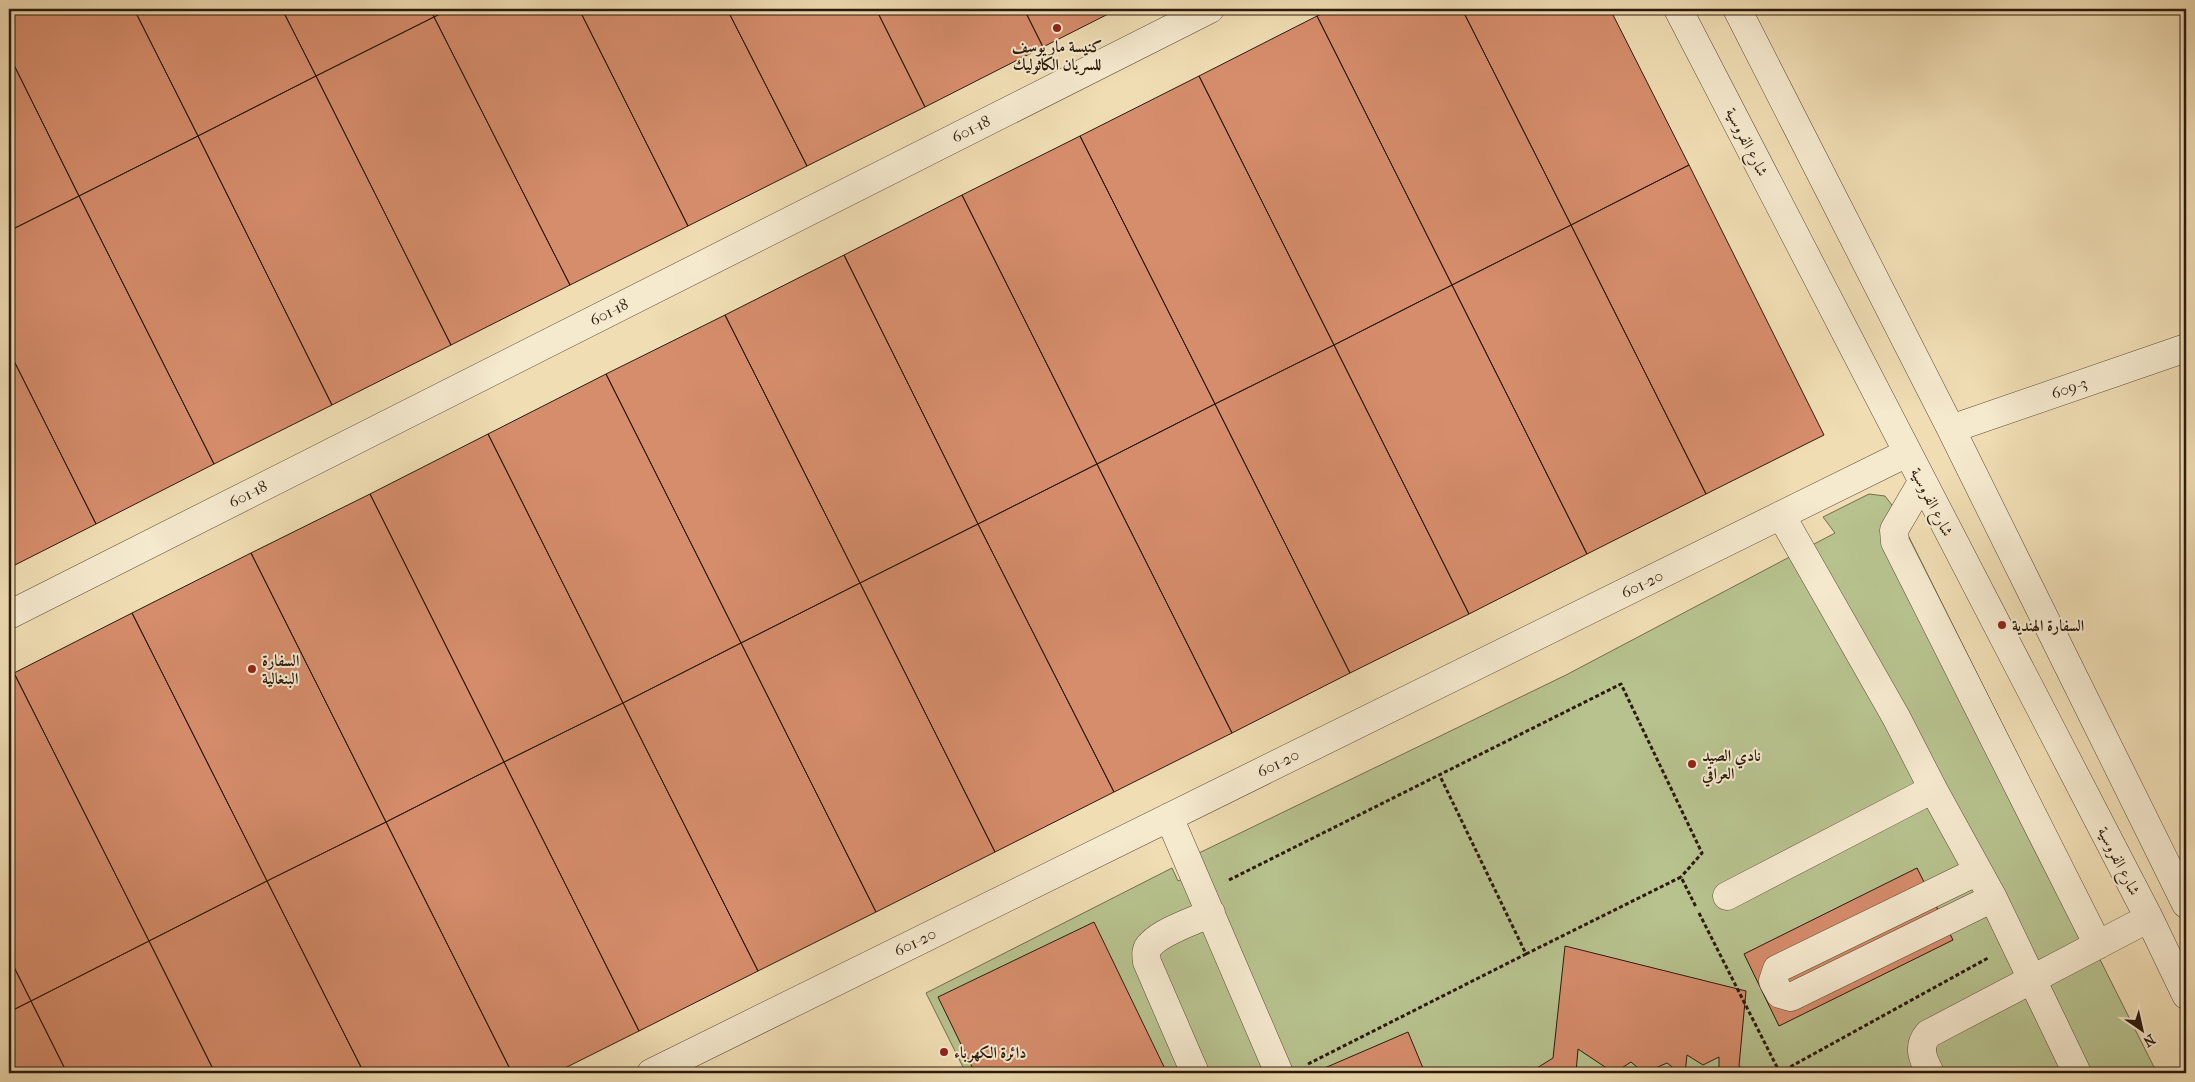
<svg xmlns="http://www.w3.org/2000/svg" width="2195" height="1082" font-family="'IM FELL French Canon',Amiri,serif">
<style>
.green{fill:#b7c28e;stroke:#726e4e}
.building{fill:#d68d6c;stroke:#2c1a0d}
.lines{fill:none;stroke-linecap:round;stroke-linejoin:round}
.minor-casing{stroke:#5d4b36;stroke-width:29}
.path{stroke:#2c1a0d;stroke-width:3;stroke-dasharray:4 2.5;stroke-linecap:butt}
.minor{stroke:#f5e9ce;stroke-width:28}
.poi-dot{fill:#8f2418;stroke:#f5e9ce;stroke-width:2}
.labels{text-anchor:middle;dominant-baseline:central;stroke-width:4;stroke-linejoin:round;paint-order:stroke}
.poi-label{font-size:16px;font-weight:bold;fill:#2c1a0d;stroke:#f5e9ce;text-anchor:start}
.street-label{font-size:16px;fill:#2c1a0d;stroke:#f5e9ce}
</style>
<rect width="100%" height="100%" fill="#f0ddb3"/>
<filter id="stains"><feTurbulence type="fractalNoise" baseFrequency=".004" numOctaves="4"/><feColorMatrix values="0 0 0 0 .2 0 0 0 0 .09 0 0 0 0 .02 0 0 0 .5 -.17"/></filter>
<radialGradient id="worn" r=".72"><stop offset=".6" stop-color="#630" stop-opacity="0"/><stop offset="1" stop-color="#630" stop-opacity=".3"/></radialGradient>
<path class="green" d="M 1869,494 L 1885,496 L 1895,509 L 2078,876 L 2062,884 L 2157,1073 L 966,1073 L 926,993 L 1172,868 L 1178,881 L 1206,868 L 1199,853 L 1566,675 L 1835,533 L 1823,517 Z"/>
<path class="building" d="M 9,9 L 134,9 L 198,136 L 79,196 L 9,55 Z
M 134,9 L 282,9 L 316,76 L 198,136 Z
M 282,9 L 430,9 L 434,17 L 316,76 Z
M 430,9 L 450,9 L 434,17 Z
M 450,9 L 579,9 L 688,226 L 570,285 L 434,17 Z
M 579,9 L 727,9 L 807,166 L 688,226 Z
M 727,9 L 876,9 L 925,107 L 807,166 Z
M 876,9 L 1024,9 L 1043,47 L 925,107 Z
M 1024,9 L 1118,9 L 1043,47 Z
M 1332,9 L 1462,9 L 1571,225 L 1452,285 L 1317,16 Z
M 1462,9 L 1610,9 L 1689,165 L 1571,225 Z
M 1317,16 L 1452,285 L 1334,345 L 1199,76 Z
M 434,17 L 570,285 L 451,345 L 316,76 Z
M 9,55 L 79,196 L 9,231 Z
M 316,76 L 451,345 L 332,405 L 198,136 Z
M 1199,76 L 1334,345 L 1215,404 L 1080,136 Z
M 198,136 L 332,405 L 214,464 L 79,196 Z
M 1080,136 L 1215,404 L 1097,464 L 962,195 Z
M 1689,165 L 1824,435 L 1706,494 L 1571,225 Z
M 962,195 L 1097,464 L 978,524 L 844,255 Z
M 79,196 L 214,464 L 96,524 L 9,351 L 9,231 Z
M 1571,225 L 1706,494 L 1587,554 L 1452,285 Z
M 844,255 L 978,524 L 860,583 L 725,315 Z
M 1452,285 L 1587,554 L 1469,614 L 1334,345 Z
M 725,315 L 860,583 L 741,643 L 606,374 Z
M 1334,345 L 1469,614 L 1350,673 L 1215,404 Z
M 9,351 L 96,524 L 9,568 Z
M 606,374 L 741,643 L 623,703 L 488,434 Z
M 1215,404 L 1350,673 L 1232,733 L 1097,464 Z
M 488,434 L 623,703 L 504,762 L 370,494 Z
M 1097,464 L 1232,733 L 1114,792 L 978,524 Z
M 370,494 L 504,762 L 386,822 L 251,553 Z
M 978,524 L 1114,792 L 995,852 L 860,583 Z
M 251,553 L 386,822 L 267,881 L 132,613 Z
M 860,583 L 995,852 L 876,912 L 741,643 Z
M 132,613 L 267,881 L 149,941 L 14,673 Z
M 741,643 L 876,912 L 758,971 L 623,703 Z
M 14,673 L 149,941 L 31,1001 L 9,957 L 9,675 Z
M 623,703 L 758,971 L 639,1031 L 504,762 Z
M 504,762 L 639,1031 L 555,1073 L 512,1073 L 386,822 Z
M 386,822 L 512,1073 L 364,1073 L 267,881 Z
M 1917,868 L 1953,940 L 1779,1026 L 1744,954 Z
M 267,881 L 364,1073 L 215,1073 L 149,941 Z
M 1094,922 L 1167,1073 L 975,1073 L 938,997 Z
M 149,941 L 215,1073 L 67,1073 L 31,1001 Z
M 1565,946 L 1746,991 L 1739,1066 L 1749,1073 L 1719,1073 L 1719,1057 L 1703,1065 L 1687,1055 L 1685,1073 L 1680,1073 L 1667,1063 L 1644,1073 L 1631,1062 L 1614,1073 L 1578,1049 L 1576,1073 L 1529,1073 L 1553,1058 Z
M 9,957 L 31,1001 L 9,1012 Z
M 31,1001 L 67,1073 L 9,1073 L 9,1012 Z
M 1408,1032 L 1425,1073 L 1313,1073 Z"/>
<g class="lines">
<defs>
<path id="minor" d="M 1678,9 L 2149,918 L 2186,995
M 1737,9 L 1951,429 L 2186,904
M 1951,429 L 2186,348
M 1922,482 L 1894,530 L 1895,542 L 2098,945
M 1781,515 L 1896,717 L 1933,789 L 1993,898 L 2077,1073
M 9,615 L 1210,9
M 1169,817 L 1279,1073
M 1978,871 L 1777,969 L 1773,981 L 1780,994 L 1791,997 L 1993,898
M 1727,896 L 1933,789
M 651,1073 L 1907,453
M 1195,1073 L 1147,962 C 1146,955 1145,949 1151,944 C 1163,931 1194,921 1211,913
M 1930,1073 C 1923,1059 1917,1047 1928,1034 L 2149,918"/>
</defs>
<use href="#minor" class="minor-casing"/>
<path class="path" d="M 1229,880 L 1621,684 L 1702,853 L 1681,877
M 1699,913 L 1780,1073
M 1526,954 L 1681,877 L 1696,907
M 1308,1064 L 1526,954 L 1440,776
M 1779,1073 L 1988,958"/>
<use href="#minor" class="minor"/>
</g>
<g class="poi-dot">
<circle cx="1057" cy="28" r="5"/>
<circle cx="2002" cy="625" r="5"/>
<circle cx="252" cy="669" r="5"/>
<circle cx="1692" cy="764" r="5"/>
<circle cx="944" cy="1052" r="5"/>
</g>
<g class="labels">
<g class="poi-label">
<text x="1057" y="46" text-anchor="middle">كنيسة مار يوسف<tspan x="1057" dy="18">للسريان الكاثوليك</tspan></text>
<text x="2012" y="625">السفارة الهندية</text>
<text x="262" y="660">السفارة<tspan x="262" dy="18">البنغالية</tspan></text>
<text x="1702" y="755">نادي الصيد<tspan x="1702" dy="18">العراقي</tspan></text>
<text x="954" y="1052">دائرة الكهرباء</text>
</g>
<g class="street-label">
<text transform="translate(971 129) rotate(-27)">601-18</text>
<text transform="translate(1747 142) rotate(63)">شارع الفروسية</text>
<text transform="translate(609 312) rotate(-27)">601-18</text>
<text transform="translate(2069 388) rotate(-19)">609-3</text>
<text transform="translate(248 494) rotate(-27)">601-18</text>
<text transform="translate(1932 502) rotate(63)">شارع الفروسية</text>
<text transform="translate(1642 584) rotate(-26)">601-20</text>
<text transform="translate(1278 763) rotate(-26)">601-20</text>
<text transform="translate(2119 861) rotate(63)">شارع الفروسية</text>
<text transform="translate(915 942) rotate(-26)">601-20</text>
</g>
</g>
<rect width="2195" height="1082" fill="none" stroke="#f0ddb3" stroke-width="30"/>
<rect x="10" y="10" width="2175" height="1062" fill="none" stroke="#2c1a0d" stroke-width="2.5"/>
<rect x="15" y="15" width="2165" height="1052" fill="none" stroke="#2c1a0d"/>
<g transform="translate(2142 1030) rotate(146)" stroke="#f5e9ce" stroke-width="4" paint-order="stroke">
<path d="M0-4L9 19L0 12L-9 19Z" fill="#2c1a0d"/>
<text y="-8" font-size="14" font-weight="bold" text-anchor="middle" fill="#2c1a0d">N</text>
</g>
<rect width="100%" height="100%" filter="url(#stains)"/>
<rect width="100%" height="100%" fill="url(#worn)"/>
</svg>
